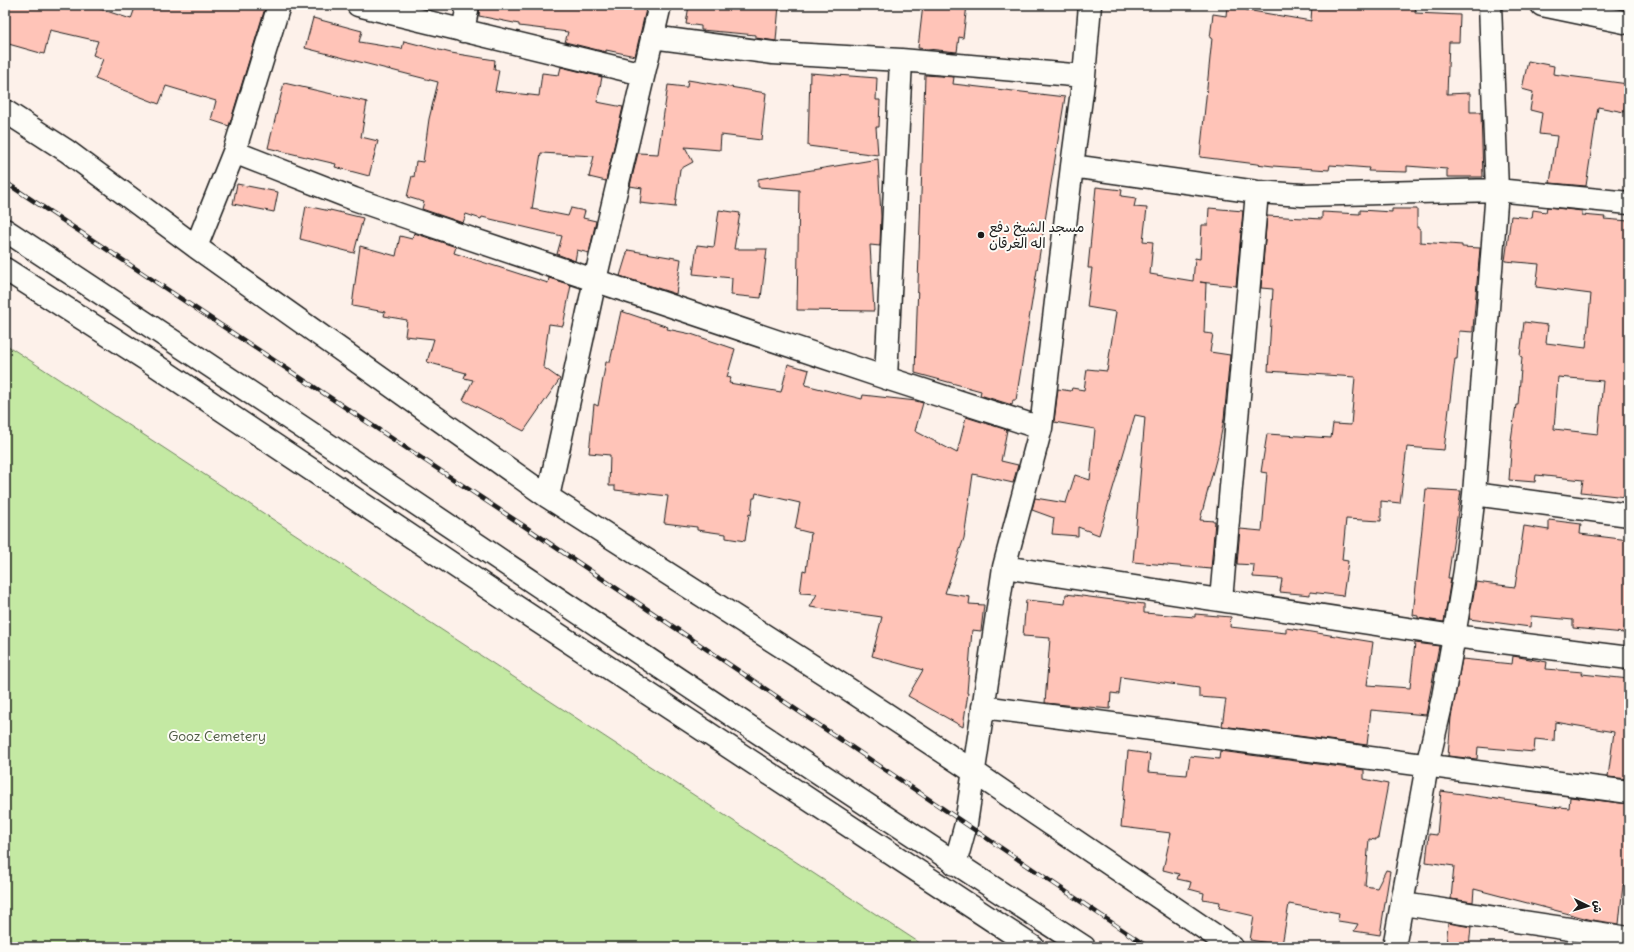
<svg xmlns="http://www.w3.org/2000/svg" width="1634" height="952" font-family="Delius,'Playpen Sans Arabic',sans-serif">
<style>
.green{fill:#c4e9a3;stroke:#708260}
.building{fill:#ffc4b8;stroke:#1c1c1c;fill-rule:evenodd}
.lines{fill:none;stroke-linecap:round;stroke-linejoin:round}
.minor-casing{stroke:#1c1c1c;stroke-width:25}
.major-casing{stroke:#1c1c1c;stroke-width:25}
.minor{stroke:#fdfcf7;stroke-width:22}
.major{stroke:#fdfcf7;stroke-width:22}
.rail-casing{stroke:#1c1c1c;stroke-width:4.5}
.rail{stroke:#fdfcf7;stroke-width:3;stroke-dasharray:9;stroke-linecap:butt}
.poi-dot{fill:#1c1c1c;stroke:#fdfcf7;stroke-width:1.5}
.labels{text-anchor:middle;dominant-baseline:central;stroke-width:4;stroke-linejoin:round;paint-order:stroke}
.poi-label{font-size:14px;fill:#1c1c1c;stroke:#fdfcf7;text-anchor:start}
.park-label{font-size:14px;fill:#4e5a44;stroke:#fdfcf7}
</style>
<rect width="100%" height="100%" fill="#fdf1ea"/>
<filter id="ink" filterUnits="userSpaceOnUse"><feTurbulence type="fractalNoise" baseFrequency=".025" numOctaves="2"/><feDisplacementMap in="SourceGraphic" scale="8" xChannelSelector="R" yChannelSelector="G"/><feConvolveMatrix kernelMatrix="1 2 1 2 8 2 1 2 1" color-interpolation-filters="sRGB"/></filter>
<g filter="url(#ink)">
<path class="green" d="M 5,344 L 926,947 L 5,947 Z"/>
<path class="building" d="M 5,5 L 88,5 L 131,19 L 136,5 L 266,5 L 229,126 L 211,120 L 216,101 L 166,86 L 159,104 L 95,79 L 103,59 L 93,55 L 98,41 L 50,30 L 44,54 L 5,43 Z
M 480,5 L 647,5 L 635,56 L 606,50 L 606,52 L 565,42 L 568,32 L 519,26 L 519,24 L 479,16 Z
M 689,5 L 779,5 L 776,41 L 756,38 L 756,35 L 701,30 L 701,26 L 686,24 Z
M 923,5 L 967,5 L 963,38 L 959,37 L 957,52 L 918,48 Z
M 1227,5 L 1247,5 L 1246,10 L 1311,21 L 1312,5 L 1416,5 L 1415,13 L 1460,15 L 1459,42 L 1449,42 L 1447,94 L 1470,93 L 1470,112 L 1481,112 L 1483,177 L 1447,177 L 1447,169 L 1407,166 L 1407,172 L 1368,171 L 1369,168 L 1330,165 L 1329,170 L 1273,166 L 1200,157 L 1212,38 L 1210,38 L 1213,14 L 1226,16 Z
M 313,18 L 362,31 L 359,42 L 402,49 L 404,41 L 451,53 L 495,60 L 494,70 L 499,70 L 495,91 L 539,96 L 542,73 L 559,75 L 561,67 L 602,77 L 597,102 L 623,107 L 606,181 L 589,177 L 594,156 L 541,153 L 532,209 L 568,216 L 571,208 L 585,211 L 583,218 L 596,221 L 589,253 L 577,250 L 575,261 L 557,254 L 562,236 L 482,217 L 481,219 L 466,214 L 463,223 L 422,209 L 424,202 L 407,197 L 412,176 L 414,177 L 416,161 L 423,162 L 429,119 L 438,82 L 305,48 Z
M 1528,61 L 1554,66 L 1553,74 L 1628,84 L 1624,112 L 1598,107 L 1586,186 L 1550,183 L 1557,136 L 1539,134 L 1542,113 L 1530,110 L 1533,92 L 1522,89 Z
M 810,73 L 877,78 L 876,100 L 880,100 L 879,127 L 876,127 L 878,155 L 808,146 Z
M 925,75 L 954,77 L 953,84 L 1065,97 L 1016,400 L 1013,400 L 1012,405 L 980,395 L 981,391 L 915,373 Z
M 688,80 L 766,93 L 761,140 L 721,135 L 720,150 L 685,147 L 693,162 L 680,169 L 675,207 L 640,203 L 642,188 L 630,186 L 638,153 L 658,154 L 668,85 L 685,87 L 687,87 Z
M 284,83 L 367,102 L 361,137 L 378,141 L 369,176 L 335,167 L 336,164 L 268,148 Z
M 878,159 L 881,216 L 880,246 L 870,245 L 874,311 L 797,310 L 799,190 L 758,187 L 758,179 Z
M 237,184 L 278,192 L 274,212 L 233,204 Z
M 1096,187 L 1122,190 L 1121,196 L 1136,198 L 1134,207 L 1147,208 L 1143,241 L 1153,242 L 1150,274 L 1193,281 L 1195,258 L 1200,259 L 1202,225 L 1208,225 L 1209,208 L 1243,211 L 1236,286 L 1200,282 L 1206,283 L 1204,333 L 1213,334 L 1210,352 L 1230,355 L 1224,419 L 1217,456 L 1200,520 L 1215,521 L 1211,569 L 1133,562 L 1145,417 L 1135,415 L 1099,535 L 1078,527 L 1078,536 L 1052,534 L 1054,518 L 1032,510 L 1035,498 L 1066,503 L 1075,475 L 1090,480 L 1095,429 L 1054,422 L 1058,389 L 1071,391 L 1072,388 L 1084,390 L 1087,369 L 1107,371 L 1116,312 L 1087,307 L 1092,268 L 1088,268 Z
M 306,206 L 330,211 L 330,210 L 363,218 L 354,253 L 300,239 Z
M 1547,207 L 1582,211 L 1582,215 L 1605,217 L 1604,219 L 1629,221 L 1629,472 L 1626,497 L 1581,492 L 1583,480 L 1536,475 L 1535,482 L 1509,480 L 1512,440 L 1511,440 L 1516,405 L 1518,405 L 1522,357 L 1520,356 L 1524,322 L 1548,325 L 1546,343 L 1586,348 L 1591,294 L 1536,287 L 1539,264 L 1505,261 L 1511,216 L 1532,218 L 1533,210 L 1546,212 ZM 1558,377 L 1603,381 L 1598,434 L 1554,429 Z
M 1392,209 L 1417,209 L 1417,228 L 1420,228 L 1420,242 L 1462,245 L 1462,247 L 1480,248 L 1473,329 L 1473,332 L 1459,331 L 1457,359 L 1455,359 L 1444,450 L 1407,447 L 1400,503 L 1381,501 L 1381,521 L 1346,519 L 1342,560 L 1348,561 L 1343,596 L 1310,592 L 1310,595 L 1280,592 L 1282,579 L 1253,577 L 1254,565 L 1237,564 L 1240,529 L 1262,531 L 1267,473 L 1261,472 L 1267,434 L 1331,438 L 1333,424 L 1351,425 L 1355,377 L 1268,371 L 1273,289 L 1261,288 L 1267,216 L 1322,219 L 1322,212 L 1360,214 L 1360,210 L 1392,212 Z
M 719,210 L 740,213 L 734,249 L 767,249 L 761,298 L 731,295 L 732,278 L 693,274 L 697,245 L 714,247 Z
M 414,233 L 456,247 L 454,253 L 548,283 L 549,278 L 571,285 L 563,326 L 549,324 L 543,367 L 560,379 L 524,431 L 463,400 L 473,380 L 464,378 L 466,373 L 427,362 L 434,339 L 405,336 L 407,320 L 384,316 L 385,312 L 352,306 L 360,246 L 396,256 L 400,236 L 412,239 Z
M 628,250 L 681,259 L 676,294 L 620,276 Z
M 621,311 L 668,327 L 667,329 L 691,334 L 735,349 L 727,377 L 731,378 L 729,383 L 781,392 L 788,364 L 809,370 L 805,385 L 862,399 L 863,395 L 916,401 L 923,403 L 915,431 L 957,453 L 966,417 L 1007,430 L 1001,461 L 1018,465 L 1013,483 L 973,474 L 964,538 L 945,593 L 970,597 L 969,604 L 984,605 L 981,631 L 972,630 L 967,693 L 968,693 L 963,727 L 908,696 L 923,670 L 872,656 L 882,617 L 810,607 L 817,594 L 800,593 L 803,570 L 806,571 L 811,533 L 795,529 L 800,503 L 756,493 L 755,498 L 753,498 L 751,515 L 749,514 L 745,541 L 726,538 L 726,534 L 697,530 L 697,527 L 664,523 L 668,496 L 615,490 L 615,486 L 609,486 L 610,455 L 589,453 L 594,404 L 598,406 L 606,362 L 610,362 Z
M 1426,489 L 1461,491 L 1448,578 L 1451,578 L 1444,622 L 1418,618 L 1418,616 L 1413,615 Z
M 1549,520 L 1581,524 L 1580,534 L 1629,540 L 1629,612 L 1627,612 L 1624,633 L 1573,628 L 1573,620 L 1531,616 L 1530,627 L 1469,619 L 1476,582 L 1515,587 L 1524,526 L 1549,530 Z
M 1066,594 L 1144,604 L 1144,613 L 1195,617 L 1195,614 L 1231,617 L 1230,627 L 1286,633 L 1286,628 L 1373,642 L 1367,685 L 1410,688 L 1415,643 L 1439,646 L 1426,715 L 1371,710 L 1367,745 L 1222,726 L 1226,699 L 1199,697 L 1199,688 L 1121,677 L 1119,694 L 1111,693 L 1110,709 L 1045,703 L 1050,638 L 1023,636 L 1026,600 L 1065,604 Z
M 1513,656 L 1547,662 L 1546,669 L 1583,672 L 1582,674 L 1629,679 L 1629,779 L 1608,777 L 1614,732 L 1555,722 L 1554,741 L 1535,739 L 1534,752 L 1478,747 L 1477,759 L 1448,756 L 1451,717 L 1462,659 L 1512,664 Z
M 1128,751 L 1150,754 L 1148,772 L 1187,775 L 1190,756 L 1219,759 L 1220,751 L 1364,770 L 1364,779 L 1388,784 L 1378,838 L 1376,838 L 1376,840 L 1369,839 L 1365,886 L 1377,888 L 1386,870 L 1390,871 L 1380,935 L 1354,931 L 1358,924 L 1338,921 L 1339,913 L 1289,904 L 1282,945 L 1250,940 L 1254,916 L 1219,908 L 1220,902 L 1203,899 L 1204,893 L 1189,889 L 1191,882 L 1177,879 L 1179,874 L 1163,870 L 1171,833 L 1121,827 Z
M 1441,791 L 1560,808 L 1560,807 L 1569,808 L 1570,797 L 1629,804 L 1629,886 L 1623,885 L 1619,924 L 1592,920 L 1474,889 L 1473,902 L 1451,899 L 1454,866 L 1426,862 L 1429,834 L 1437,835 Z
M 1448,923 L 1471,927 L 1469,947 L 1446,947 Z"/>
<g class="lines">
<defs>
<path id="minor" d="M 358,5 L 643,74
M 1542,5 L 1629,23
M 463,31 L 468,5
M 652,37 L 773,53 L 901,60 L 1084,76
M 5,111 L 67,151 L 196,247 L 548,497 L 839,683 L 974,772 L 1232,947
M 234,152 L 354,199 L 415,220 L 886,378 L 1041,428
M 1072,166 L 1257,192 L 1302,195 L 1497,190 L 1629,203
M 196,247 L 234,152 L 279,5
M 886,378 L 901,60
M 1474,494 L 1629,515
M 548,497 L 595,280 L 660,5
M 1004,567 L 1454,636 L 1629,658
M 1221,600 L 1257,192
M 983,707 L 1629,792
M 955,864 L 966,824 L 1004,567 L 1041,428 L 1072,166 L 1084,76 L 1090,5
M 1403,904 L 1629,938
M 1394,947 L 1427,766 L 1443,697 L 1454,636 L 1465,570 L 1474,494 L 1497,190 L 1490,5"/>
<path id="major" d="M 5,230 C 366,467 721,712 1084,947
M 5,269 L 158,367 L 524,612 L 1033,947"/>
</defs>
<use href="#minor" class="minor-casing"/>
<use href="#major" class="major-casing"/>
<use href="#minor" class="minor"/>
<use href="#major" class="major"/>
<defs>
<path id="rail" d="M 5,182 L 527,528 L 1148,947"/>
</defs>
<use href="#rail" class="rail-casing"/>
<use href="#rail" class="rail"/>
</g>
</g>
<circle class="poi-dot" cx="981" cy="235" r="4"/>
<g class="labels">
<g class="poi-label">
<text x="989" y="227">مسجد الشيخ دفع<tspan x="989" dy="16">اله الغرقان</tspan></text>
</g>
<g class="park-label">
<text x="217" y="736">Gooz Cemetery</text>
</g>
</g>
<rect width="1634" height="952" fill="none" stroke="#fdfcf7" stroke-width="20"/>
<rect x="10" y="10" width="1614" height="932" fill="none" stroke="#1c1c1c" stroke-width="1.5" filter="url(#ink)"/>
<g transform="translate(1588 906) rotate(95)" stroke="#fdfcf7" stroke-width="3" paint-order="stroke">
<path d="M0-3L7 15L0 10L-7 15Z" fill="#1c1c1c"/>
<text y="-6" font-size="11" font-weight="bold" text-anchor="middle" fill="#1c1c1c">ش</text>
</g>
</svg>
